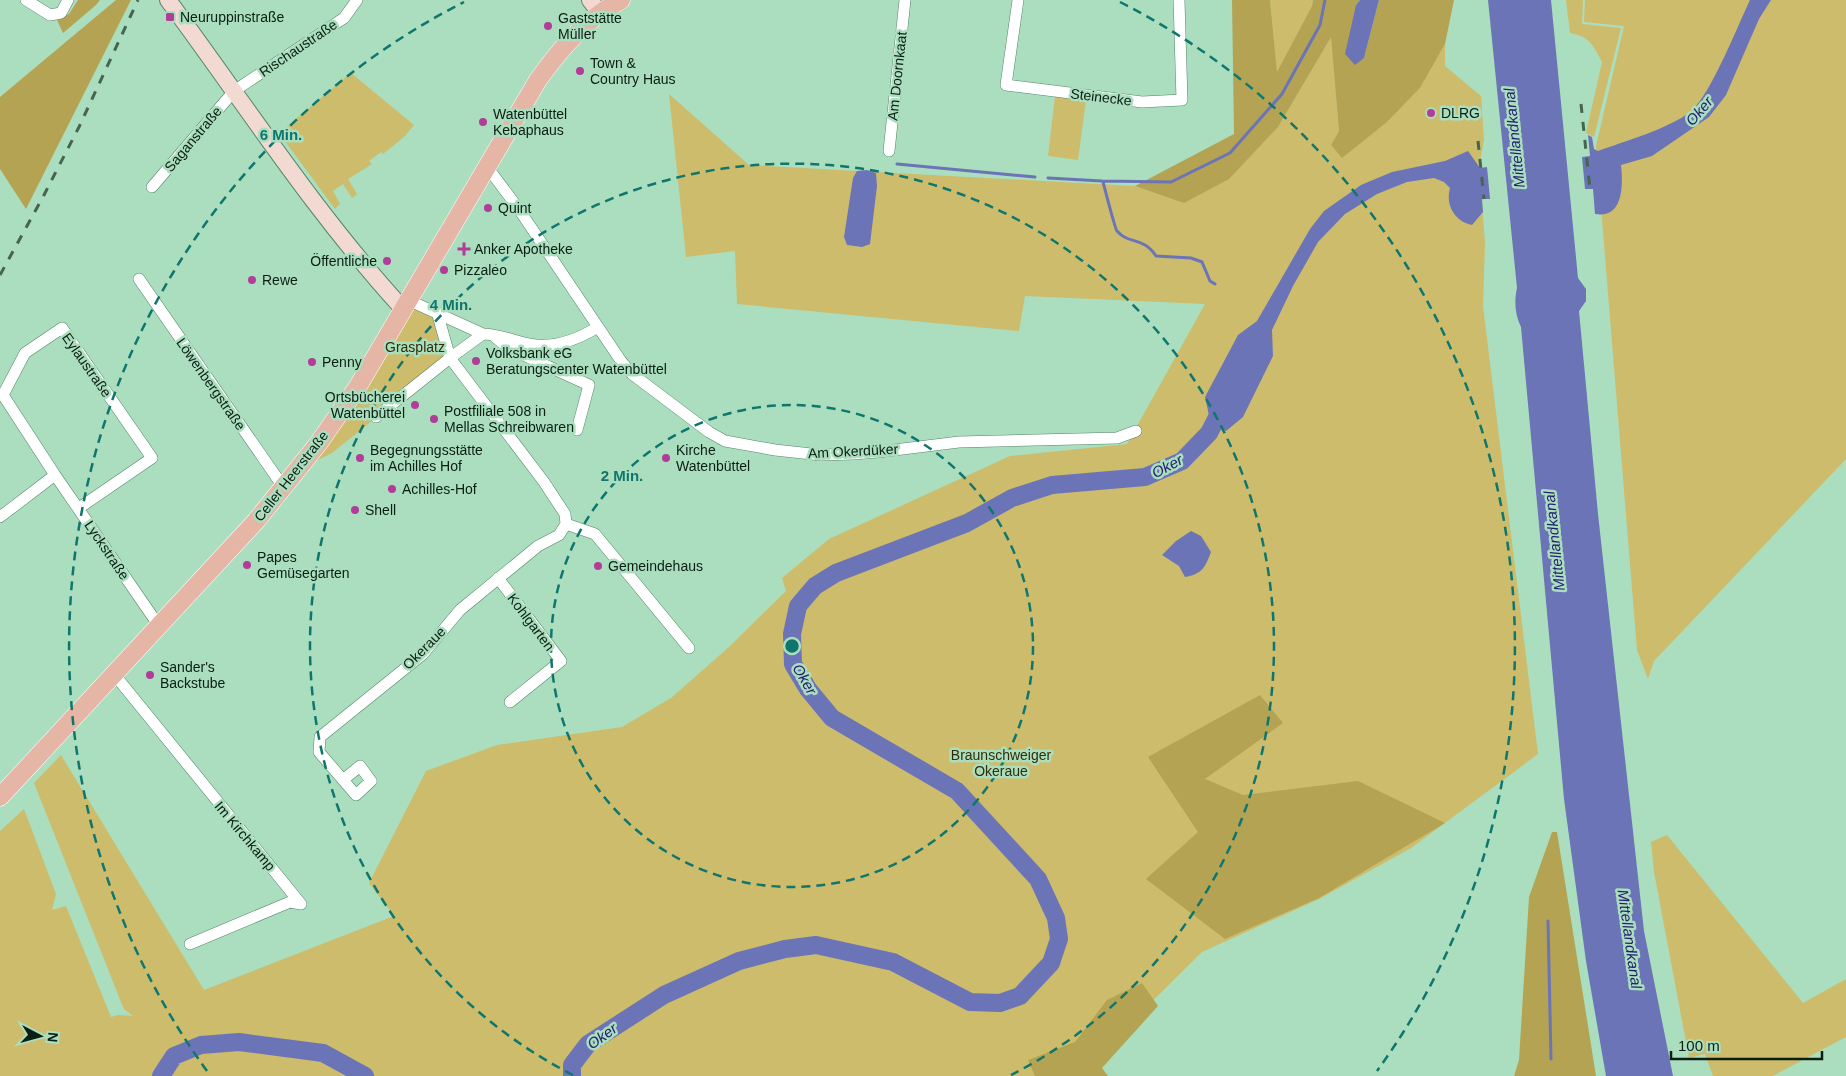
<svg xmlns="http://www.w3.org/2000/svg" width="1846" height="1076" font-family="Arial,sans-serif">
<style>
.green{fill:#cdbc6c}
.forest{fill:#b4a352}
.water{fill:#6b74b7}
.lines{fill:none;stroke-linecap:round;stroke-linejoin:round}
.stream{stroke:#6b74b7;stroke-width:3}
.river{stroke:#6b74b7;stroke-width:18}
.street-casing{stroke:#548568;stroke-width:12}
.secondary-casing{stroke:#548568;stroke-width:18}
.primary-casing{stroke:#fff;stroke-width:19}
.street{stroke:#fff;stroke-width:11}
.secondary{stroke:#f2dad3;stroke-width:16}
.primary{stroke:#e5b5a6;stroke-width:18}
.rail{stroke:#456452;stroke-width:3;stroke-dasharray:9 9;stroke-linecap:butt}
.ring{fill:none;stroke:#0f766e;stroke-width:2.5;stroke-dasharray:9 6}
.poi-dot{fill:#b03d97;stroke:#aadebe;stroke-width:2}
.labels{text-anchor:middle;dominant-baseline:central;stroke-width:5;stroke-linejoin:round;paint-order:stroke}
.poi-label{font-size:14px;fill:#0a1e13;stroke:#aadebe;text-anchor:start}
.street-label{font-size:14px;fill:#0a1e13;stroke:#aadebe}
.park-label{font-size:14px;fill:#332c07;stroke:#aadebe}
.water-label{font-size:15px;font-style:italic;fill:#242070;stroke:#aadebe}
.centre{fill:#0f766e;stroke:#aadebe;stroke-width:2.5}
.ring-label{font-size:15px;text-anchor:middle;font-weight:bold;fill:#0f766e;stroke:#aadebe;stroke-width:5;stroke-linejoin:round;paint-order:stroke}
</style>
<rect width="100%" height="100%" fill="#aadebe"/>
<path class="green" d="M 1270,0 L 1313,0 L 1312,6 L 1277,73 Z
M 1566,0 L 1583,0 L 1582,24 L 1621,28 L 1594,137 L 1586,133 L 1602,62 C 1594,46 1589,36 1570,33 Z
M 1585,0 L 1846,0 L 1846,459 L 1654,661 L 1648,679 L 1637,650 L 1596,146 L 1624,26 L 1584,22 Z
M 1331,36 L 1339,131 L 1331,145 L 1342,157 L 1387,122 L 1420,88 L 1445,44 L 1445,66 L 1481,96 L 1484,140 L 1479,166 L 1485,243 L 1483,306 L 1538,754 L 1411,848 L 1319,899 L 1202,952 L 1091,1062 L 1036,1076 L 0,1076 L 0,831 L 24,809 L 56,894 L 52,910 L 66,906 L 111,1017 L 118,1015 L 133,1016 L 124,1009 L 121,1002 L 34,783 L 61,755 L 204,990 L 394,916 L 369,883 L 426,771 L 497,745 L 622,727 L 671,698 L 729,647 L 786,591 L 782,578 L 829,539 L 1010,456 L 1127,444 L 1205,304 L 1025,296 L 1019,331 L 737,304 L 735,251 L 686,257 L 669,94 L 749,165 L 1135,186 L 1184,202 L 1278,127 Z
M 351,73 L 414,125 L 404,137 L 383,154 L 381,152 L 369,161 L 372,164 L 348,179 L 357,194 L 352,198 L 343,184 L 333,191 L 340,204 L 335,209 L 279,133 Z
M 1055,96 L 1086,100 L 1078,160 L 1048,156 Z
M 408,300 L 437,312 L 450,358 L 332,453 L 298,470 Z
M 1667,835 L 1803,1003 L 1846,979 L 1846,1037 L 1773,1076 L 1713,1076 L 1705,1054 L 1689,1058 L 1654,872 L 1651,842 Z"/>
<path class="forest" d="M 78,0 L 100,0 L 96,5 L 63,33 L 57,20 L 69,14 Z
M 116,0 L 131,0 L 26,209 L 0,169 L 0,97 Z
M 1232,0 L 1270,0 L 1277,72 L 1312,6 L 1313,0 L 1360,0 L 1356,5 L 1364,58 L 1379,0 L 1454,0 L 1445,44 L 1420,88 L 1387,122 L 1342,158 L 1331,145 L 1339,131 L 1331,37 L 1278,127 L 1229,179 L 1184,203 L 1135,186 L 1234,134 Z
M 1260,695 L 1283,723 L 1205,779 L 1243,795 L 1358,781 L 1445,823 L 1319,898 L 1225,939 L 1146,879 L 1198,832 L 1148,757 Z
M 1552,832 L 1557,832 L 1596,1076 L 1514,1076 L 1519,1060 L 1529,897 Z
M 1142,983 L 1158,1006 L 1102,1068 L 1108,1076 L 1035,1076 L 1028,1060 L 1075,1042 L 1107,1000 Z"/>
<path class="water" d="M 1360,0 L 1379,0 L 1364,58 L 1355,65 L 1345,54 L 1356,5 Z
M 1488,0 L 1551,0 L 1578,278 L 1586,289 L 1586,301 L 1579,311 L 1598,514 L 1644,931 L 1673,1076 L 1606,1076 L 1586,961 L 1564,799 L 1521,327 C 1515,315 1514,301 1517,288 Z
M 1750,0 L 1771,0 L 1759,19 L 1726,95 L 1709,117 L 1652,156 L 1621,165 C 1623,184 1624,219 1595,214 L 1593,189 L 1585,189 L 1582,157 L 1590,156 L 1588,135 L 1592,137 L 1594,149 L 1598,151 C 1625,141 1668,129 1690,112 C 1710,97 1738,25 1750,0 Z
M 1468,151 L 1480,168 L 1487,167 L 1490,199 L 1482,199 L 1483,212 L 1472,225 C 1455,222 1445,205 1450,188 L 1444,182 L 1434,178 L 1407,182 L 1377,194 L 1345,214 L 1318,242 L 1293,286 L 1272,330 L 1273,356 L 1243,417 L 1226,431 L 1210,420 L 1205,397 L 1238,335 L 1257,321 L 1310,229 L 1324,211 L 1361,185 L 1392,172 L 1445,161 Z
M 867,170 L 876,173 L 877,186 L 870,244 L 862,247 L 847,245 L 844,237 L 853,178 L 857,171 Z
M 1191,531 L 1201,536 L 1211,552 C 1205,568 1202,574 1185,577 L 1179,566 L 1162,555 L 1176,541 Z"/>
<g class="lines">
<path class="stream" d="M 897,164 L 1035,177
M 1048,178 L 1102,181 L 1171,182 L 1230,153 L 1282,94 L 1320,25 L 1325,0
M 1103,182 C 1105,189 1115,229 1117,231 C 1129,245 1143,236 1156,256 L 1191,258 L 1202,262 L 1210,281 L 1215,284
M 1548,921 L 1551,1059"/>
<path class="river" d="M 161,1076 L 174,1056 L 201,1045 L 239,1042 L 323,1053 L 365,1076
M 572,1076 L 572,1065 L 588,1044 L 664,995 L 739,961 L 785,949 L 816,945 L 893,962 L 970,1002 L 1000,1003 L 1020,996 L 1051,963 L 1059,939 L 1056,918 L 1038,879 L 957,791 L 832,718 L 808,689 L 793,664 L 792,634 L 798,606 L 815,586 L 836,573 L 967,523 L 1012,498 L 1052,485 L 1145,477 L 1182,461 L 1209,433 L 1225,402"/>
<defs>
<path id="street" d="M 26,0 L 50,15 L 61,13 L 68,0
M 1018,0 L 1006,85 L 1142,102 L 1182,100 L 1179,0
M 889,151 L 905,0
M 488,168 L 518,208 L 621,361 L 632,374 L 709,432 L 725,441 L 775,450 L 821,455 L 853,454 L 878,452 L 959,442 L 1117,438 L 1136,431
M 152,187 L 234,91 L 344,18 L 357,0
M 139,279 L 284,488
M 408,300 L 483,334 C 501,334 518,343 536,345 C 558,347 580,338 598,327
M 437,312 L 450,358 L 544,482 L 565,514 L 566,524 L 595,534 L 689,648
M 495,337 L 508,348 L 589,385 L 577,430
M 376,417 L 450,358 L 483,334
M 79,508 L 152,458 L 62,328 L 25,353 L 3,395 L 55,475 L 159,626
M 0,517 L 55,475
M 498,578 L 561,661 L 510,702
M 114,674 L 301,904 L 290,902 L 190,944
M 343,780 L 360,766 L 371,781 L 356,795 L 319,752 L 320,737 L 423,654 L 460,610 L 538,546 L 559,535 L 566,524"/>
<path id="secondary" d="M 168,0 C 245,104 315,213 403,309
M 590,0 L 600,13"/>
<path id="primary" d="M 0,797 L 256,521 L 318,444 L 357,388 L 538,80 C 561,48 586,19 621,0"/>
</defs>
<use href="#street" class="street-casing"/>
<use href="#secondary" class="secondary-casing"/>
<use href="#primary" class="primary-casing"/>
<use href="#street" class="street"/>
<use href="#secondary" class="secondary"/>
<use href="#primary" class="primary"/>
<path class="rail" d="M 1581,104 L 1590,189
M 1478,141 L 1484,199
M 0,275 L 44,195 L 79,127 L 138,0"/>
</g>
<g class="ring">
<circle cx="792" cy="646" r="241"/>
<path d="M573 1075A482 482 0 1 1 1011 1075"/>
<path d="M207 1071A723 723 0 0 1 464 2M1120 2A723 723 0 0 1 1377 1071"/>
</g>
<g class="poi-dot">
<rect x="165" y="12" width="10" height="10" rx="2.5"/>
<circle cx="548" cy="26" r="5"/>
<circle cx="580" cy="71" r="5"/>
<circle cx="1431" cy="113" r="5"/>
<circle cx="483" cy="122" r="5"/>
<circle cx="488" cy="208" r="5"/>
<path d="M461.5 241.5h5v5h5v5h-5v5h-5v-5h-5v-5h5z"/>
<circle cx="387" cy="261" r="5"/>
<circle cx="444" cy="270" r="5"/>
<circle cx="252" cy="280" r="5"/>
<circle cx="476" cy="361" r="5"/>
<circle cx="312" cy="362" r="5"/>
<circle cx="415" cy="405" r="5"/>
<circle cx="434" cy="419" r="5"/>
<circle cx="360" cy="458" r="5"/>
<circle cx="666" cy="458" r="5"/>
<circle cx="392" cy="489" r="5"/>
<circle cx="355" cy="510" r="5"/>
<circle cx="247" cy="565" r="5"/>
<circle cx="598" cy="566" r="5"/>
<circle cx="150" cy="675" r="5"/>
</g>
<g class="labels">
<g class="poi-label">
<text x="180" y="17">Neuruppinstraße</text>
<text x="558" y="18">Gaststätte<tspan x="558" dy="16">Müller</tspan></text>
<text x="590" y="63">Town &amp;<tspan x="590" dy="16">Country Haus</tspan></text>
<text x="1441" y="113">DLRG</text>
<text x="493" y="114">Watenbüttel<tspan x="493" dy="16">Kebaphaus</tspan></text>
<text x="498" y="208">Quint</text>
<text x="474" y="249">Anker Apotheke</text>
<text x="377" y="261" text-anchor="end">Öffentliche</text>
<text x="454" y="270">Pizzaleo</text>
<text x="262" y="280">Rewe</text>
<text x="486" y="353">Volksbank eG<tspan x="486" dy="16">Beratungscenter Watenbüttel</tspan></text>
<text x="322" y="362">Penny</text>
<text x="405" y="397" text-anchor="end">Ortsbücherei<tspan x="405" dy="16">Watenbüttel</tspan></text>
<text x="444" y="411">Postfiliale 508 in<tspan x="444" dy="16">Mellas Schreibwaren</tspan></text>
<text x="370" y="450">Begegnungsstätte<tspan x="370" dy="16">im Achilles Hof</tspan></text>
<text x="676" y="450">Kirche<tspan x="676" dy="16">Watenbüttel</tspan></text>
<text x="402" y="489">Achilles-Hof</text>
<text x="365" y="510">Shell</text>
<text x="257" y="557">Papes<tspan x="257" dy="16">Gemüsegarten</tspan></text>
<text x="608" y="566">Gemeindehaus</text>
<text x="160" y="667">Sander's<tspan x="160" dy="16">Backstube</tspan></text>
</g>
<g class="street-label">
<text transform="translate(298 48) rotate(-34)">Rischaustraße</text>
<text transform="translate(897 76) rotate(-84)">Am Doornkaat</text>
<text transform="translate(1101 97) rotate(7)">Steinecke</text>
<text transform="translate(193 139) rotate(-50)">Saganstraße</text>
<text transform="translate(87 365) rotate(55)">Eylaustraße</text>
<text transform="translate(211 384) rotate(55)">Löwenbergstraße</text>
<text transform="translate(853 451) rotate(-3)">Am Okerdüker</text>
<text transform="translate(291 476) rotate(-52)">Celler Heerstraße</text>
<text transform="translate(107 550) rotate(56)">Lyckstraße</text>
<text transform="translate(531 622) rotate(53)">Kohlgarten</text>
<text transform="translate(424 648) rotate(-45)">Okeraue</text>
<text transform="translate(245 836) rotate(50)">Im Kirchkamp</text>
</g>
<g class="park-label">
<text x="415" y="347">Grasplatz</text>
<text x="1001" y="755">Braunschweiger<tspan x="1001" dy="16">Okeraue</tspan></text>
</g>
<g class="water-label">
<text transform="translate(1699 111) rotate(-49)">Oker</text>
<text transform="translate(1514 138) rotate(-96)">Mittellandkanal</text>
<text transform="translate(1167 466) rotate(-28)">Oker</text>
<text transform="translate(1554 541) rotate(-96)">Mittellandkanal</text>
<text transform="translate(805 679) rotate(60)">Oker</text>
<text transform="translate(1630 939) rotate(82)">Mittellandkanal</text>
<text transform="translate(602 1036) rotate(-36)">Oker</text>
</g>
</g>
<circle cx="792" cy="646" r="8" class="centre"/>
<g class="ring-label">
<text x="281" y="140">6 Min.</text>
<text x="451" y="310">4 Min.</text>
<text x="622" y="481">2 Min.</text>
</g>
<g transform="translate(40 1036) rotate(96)" stroke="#aadebe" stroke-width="4" paint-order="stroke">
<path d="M0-4L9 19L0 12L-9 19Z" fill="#0a1e13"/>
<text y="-8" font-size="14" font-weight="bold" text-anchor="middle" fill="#0a1e13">N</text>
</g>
<path d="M1671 1051v8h151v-8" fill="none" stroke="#0a1e13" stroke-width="2.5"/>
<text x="1678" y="1051" font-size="15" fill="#0a1e13" stroke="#aadebe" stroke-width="4" paint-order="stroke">100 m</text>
</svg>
